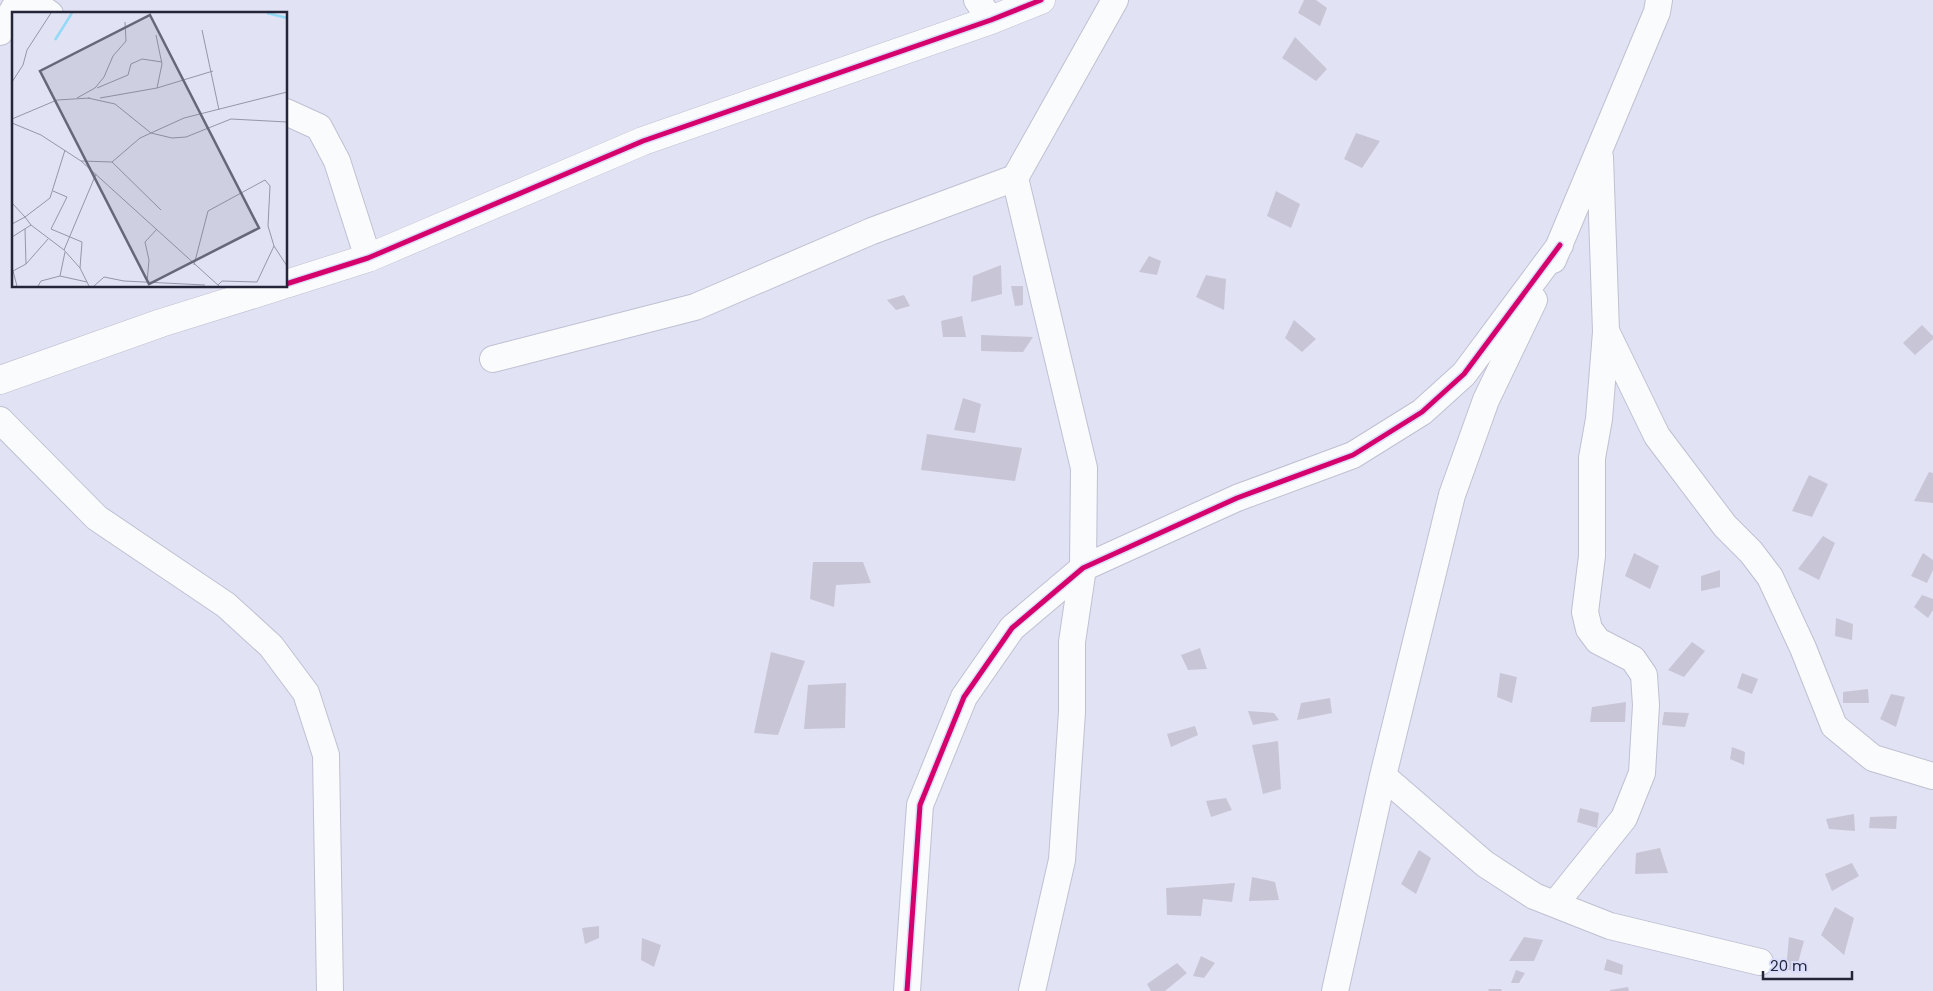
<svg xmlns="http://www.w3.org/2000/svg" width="1933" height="991" font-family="Poppins,sans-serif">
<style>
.building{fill:#c8c5d6}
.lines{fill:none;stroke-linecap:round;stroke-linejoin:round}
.street-casing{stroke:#bfc0d2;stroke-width:28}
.secondary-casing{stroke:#bfc0d2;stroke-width:29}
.street{stroke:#fafbfd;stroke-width:26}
.secondary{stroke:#fafbfd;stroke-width:28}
.cycleway-casing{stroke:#d9dcfb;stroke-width:8}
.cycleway{stroke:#d6006c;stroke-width:5}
.inset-river{fill:none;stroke:#92daf5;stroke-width:2.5}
.inset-road{fill:none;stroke:#9596a9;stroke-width:1}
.view{fill:#66677a;fill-opacity:0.15;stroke:#66677a;stroke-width:2.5}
.inset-edge{fill:none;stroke:#242539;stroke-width:2.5}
</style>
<rect width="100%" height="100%" fill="#e1e2f3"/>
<path class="building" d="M 1304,0 L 1316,0 L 1327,8 L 1320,26 L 1298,13 Z
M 1295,37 L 1327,69 L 1316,81 L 1282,58 Z
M 1356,133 L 1380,141 L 1362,168 L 1344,159 Z
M 1276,191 L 1300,204 L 1291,228 L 1267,216 Z
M 1149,256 L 1161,261 L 1157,275 L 1139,272 Z
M 1001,265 L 1002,294 L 971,302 L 973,276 Z
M 1206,275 L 1226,279 L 1224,310 L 1196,297 Z
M 1011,286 L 1023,286 L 1023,305 L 1015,306 Z
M 904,295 L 910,306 L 896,310 L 887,300 Z
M 962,316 L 966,337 L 943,337 L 941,321 Z
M 1294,320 L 1316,339 L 1302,352 L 1285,338 Z
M 1922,325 L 1933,336 L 1933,339 L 1915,355 L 1903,343 Z
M 981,335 L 1033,337 L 1023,352 L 981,351 Z
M 963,398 L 981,404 L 975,433 L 954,430 Z
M 927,434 L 1022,448 L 1015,481 L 921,470 Z
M 1929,472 L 1933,473 L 1933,503 L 1914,501 Z
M 1809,475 L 1828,484 L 1812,517 L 1792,511 Z
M 1823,536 L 1835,543 L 1819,580 L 1798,569 Z
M 1634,553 L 1659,566 L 1650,589 L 1625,576 Z
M 1923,553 L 1933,560 L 1933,570 L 1927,583 L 1911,576 Z
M 813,562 L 863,562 L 871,583 L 836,585 L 834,607 L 810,599 Z
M 1720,570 L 1720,587 L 1701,591 L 1701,576 Z
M 1922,595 L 1933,599 L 1933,610 L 1928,618 L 1914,607 Z
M 1836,618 L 1853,624 L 1852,640 L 1835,636 Z
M 1692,642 L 1705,651 L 1684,677 L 1668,670 Z
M 1200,648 L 1207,669 L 1188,670 L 1181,655 Z
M 771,652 L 805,661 L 778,735 L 754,733 Z
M 1500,673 L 1517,677 L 1512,703 L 1497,697 Z
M 1742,673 L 1758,679 L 1752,694 L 1737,688 Z
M 846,683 L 845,728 L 804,729 L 808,685 Z
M 1868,689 L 1869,703 L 1843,703 L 1843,692 Z
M 1891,694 L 1905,697 L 1896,727 L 1880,719 Z
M 1330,698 L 1332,713 L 1297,720 L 1301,703 Z
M 1626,702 L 1625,722 L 1590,722 L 1592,707 Z
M 1248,711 L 1274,713 L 1279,720 L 1253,725 Z
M 1664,712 L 1689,713 L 1685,727 L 1662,725 Z
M 1195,726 L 1198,735 L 1171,747 L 1167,734 Z
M 1278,741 L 1281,789 L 1263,794 L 1252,745 Z
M 1732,747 L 1745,752 L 1744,765 L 1730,759 Z
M 1226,798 L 1232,810 L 1211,817 L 1206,801 Z
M 1580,808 L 1599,813 L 1597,828 L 1577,822 Z
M 1854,814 L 1855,831 L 1829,829 L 1826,819 Z
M 1897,816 L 1896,829 L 1869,828 L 1870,817 Z
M 1660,848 L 1668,873 L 1635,874 L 1636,853 Z
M 1419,850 L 1431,858 L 1416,894 L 1401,884 Z
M 1852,863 L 1859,876 L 1832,891 L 1825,874 Z
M 1252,877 L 1275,882 L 1279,900 L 1249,901 Z
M 1235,883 L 1232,902 L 1203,899 L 1201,916 L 1167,915 L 1166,888 Z
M 1835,907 L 1854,918 L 1844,955 L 1821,935 Z
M 599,926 L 599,938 L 585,944 L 582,928 Z
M 1524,937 L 1543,940 L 1534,961 L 1509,961 Z
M 1789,937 L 1804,941 L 1796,970 L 1786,970 Z
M 642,938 L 661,945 L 654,967 L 641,960 Z
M 1201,956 L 1215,963 L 1204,978 L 1193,976 Z
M 1607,959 L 1623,965 L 1622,975 L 1604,970 Z
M 1177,963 L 1187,973 L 1165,991 L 1151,991 L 1147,984 Z
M 1516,970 L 1525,973 L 1519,983 L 1511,983 Z
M 1628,987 L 1629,991 L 1610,991 L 1610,990 Z
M 1488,989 L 1501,989 L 1502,991 L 1489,991 Z"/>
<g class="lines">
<defs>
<path id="street" d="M 29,0 L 50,14
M 977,0 L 991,20
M 0,32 L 19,0
M 286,112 L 319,127 L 337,161 L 368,258
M 1600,157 L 1606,331 L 1657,436 L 1725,526 L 1751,552 L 1770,577 L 1803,648 L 1834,726 L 1873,758 L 1933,776
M 1553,260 L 1657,12 L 1659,0
M 493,359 L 695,307 L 872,231 L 1015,178
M 0,420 L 97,518 L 226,605 L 271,646 L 306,693 L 326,755 L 330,991
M 1383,776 L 1485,864 L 1534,896 L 1610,926 L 1760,962
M 1555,904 L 1624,818 L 1642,773 L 1646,705 L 1644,675 L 1633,659 L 1598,641 L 1589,629 L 1585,612 L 1592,556 L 1592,458 L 1599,419 L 1606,332
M 907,991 L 920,805 L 964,697 L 1012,628 L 1083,568 L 1237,498 L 1353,455 L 1422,412 L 1464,374 L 1560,245
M 1032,991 L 1062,860 L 1072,712 L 1072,642 L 1083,568 L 1084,468 L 1015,178 L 1115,0
M 1335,991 L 1383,776 L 1452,495 L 1486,400 L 1534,300"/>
<path id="secondary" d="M 286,284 L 368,258 L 643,141 L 991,20 L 1041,0
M 0,380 L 161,323 L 280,286"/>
</defs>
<use href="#street" class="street-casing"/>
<use href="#secondary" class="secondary-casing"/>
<use href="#street" class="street"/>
<use href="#secondary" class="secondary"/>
<defs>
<path id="cycleway" d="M 286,284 L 368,258 L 643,141 L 991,20 L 1041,0
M 907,991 L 920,805 L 964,697 L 1012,628 L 1083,568 L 1237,498 L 1353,455 L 1422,412 L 1464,374 L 1560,245"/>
</defs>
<use href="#cycleway" class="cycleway-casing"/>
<use href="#cycleway" class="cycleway"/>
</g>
<g transform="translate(12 12)">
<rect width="275" height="275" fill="#e1e2f3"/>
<path class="inset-river" d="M 255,1 L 275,6M 43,28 L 60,1"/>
<path class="inset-road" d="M 190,18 L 207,98M 144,23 L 150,52 L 145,76M 0,70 L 11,53 L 15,38 L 39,1M 85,76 L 116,63 L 119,52 L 130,47 L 150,50M 65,86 L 83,76 L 92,65 L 101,44 L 114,29 L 113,10M 76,86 L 103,92 L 139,121 L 160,126 L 174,125 L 219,107 L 275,110M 88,86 L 145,76 L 201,59M 0,107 L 45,88 L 78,86M 0,111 L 29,123 L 69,149 L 207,274M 69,149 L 100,150 L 128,126 L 172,106 L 275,80M 100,150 L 149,198M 41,179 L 55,185 L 39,217 L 70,230 L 68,256M 0,191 L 13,205 L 38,186 L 53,138M 0,212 L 13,205 L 19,213 L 0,225M 19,213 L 52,238M 13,217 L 14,252M 182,253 L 196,199 L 253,168 L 258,174 L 256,214 L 262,234 L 275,254M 1,259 L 14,252 L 36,227M 1,259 L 5,274M 48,264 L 53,240M 135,270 L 137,248 L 133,230 L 145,217M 206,273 L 210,269 L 245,270 L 262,234M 26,274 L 29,269 L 48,264 L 75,270M 77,274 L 68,256 L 52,238 L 84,162M 82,274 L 92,265 L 112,269 L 193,273"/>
<path class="view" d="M 138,3 L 247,216 L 137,272 L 28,59 Z"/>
<rect width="275" height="275" class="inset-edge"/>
</g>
<path d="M1763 971v8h89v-8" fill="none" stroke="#242539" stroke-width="2.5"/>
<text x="1770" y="971" font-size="15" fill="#242539" stroke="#d9dcfb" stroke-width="4" paint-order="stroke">20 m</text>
</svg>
